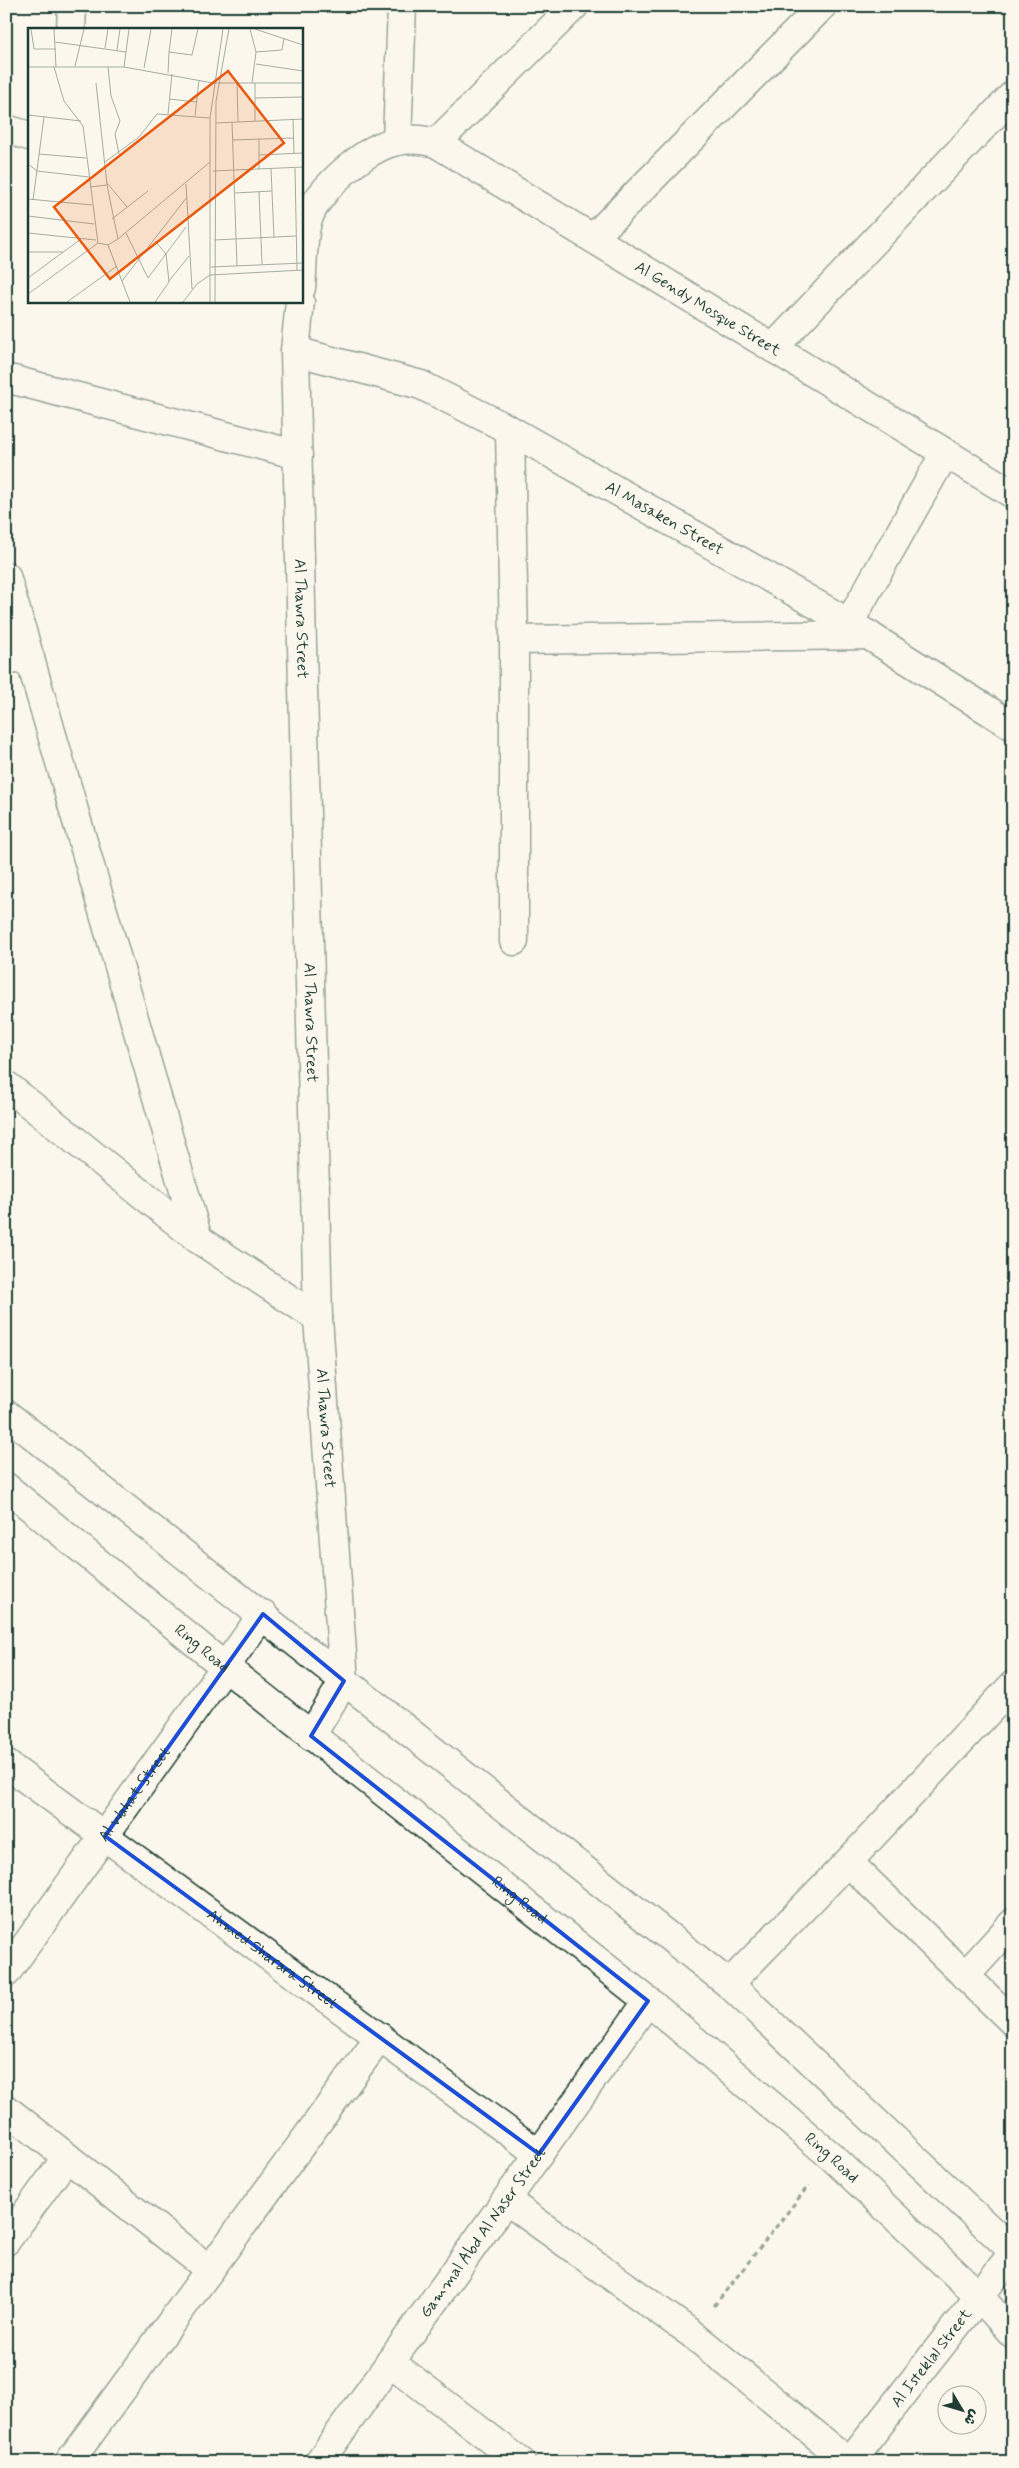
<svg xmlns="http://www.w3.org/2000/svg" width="1019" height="2468" font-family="Mynerve,'Playpen Sans Arabic',sans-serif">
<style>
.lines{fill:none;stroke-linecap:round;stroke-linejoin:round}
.minor-casing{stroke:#1f3d34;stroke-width:31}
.tertiary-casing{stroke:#1f3d34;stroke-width:31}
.path{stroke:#1f3d34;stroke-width:3;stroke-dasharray:5 4;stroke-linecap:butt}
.minor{stroke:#fbf7ec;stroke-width:28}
.tertiary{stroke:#fbf7ec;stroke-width:28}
.marked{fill:none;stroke:#1d4ed8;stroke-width:4;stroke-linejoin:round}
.labels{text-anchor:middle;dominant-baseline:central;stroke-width:4;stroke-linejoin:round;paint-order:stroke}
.street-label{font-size:16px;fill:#1f3d34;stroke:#fbf7ec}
.inset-road{fill:none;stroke:#a3ada2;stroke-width:1}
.view{fill:#e8590c;fill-opacity:0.15;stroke:#e8590c;stroke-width:2.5}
.inset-edge{fill:none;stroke:#1f3d34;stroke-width:2.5}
</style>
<rect width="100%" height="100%" fill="#fbf7ec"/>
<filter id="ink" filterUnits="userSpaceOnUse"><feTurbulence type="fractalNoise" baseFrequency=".02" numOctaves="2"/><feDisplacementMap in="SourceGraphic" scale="10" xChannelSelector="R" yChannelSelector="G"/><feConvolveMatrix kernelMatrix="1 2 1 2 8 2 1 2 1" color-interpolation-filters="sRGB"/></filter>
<g filter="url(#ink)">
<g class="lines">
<defs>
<g id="minor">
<path d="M 71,29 L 72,6"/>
<path d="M 6,129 L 29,136"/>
<path d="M 397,141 L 402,6"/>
<path d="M 436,143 L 574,6"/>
<path d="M 593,238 L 822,6"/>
<path id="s1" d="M 301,288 C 303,269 302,236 308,219 C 318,189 367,146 398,141 C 411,138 424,140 436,143 L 1013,494"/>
<path id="s2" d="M 300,301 L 295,351 L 318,1318 L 344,1681 L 311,1736"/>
<path d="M 773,348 L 1013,95"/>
<path id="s3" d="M 295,351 L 421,385 L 510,430 L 849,623 L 1013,726"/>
<path d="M 6,378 L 298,455"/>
<path d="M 510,430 L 514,640 L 514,941"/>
<path d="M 6,576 L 198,1239"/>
<path d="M 849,623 L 945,453"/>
<path d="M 514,640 L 869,635"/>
<path d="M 6,660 L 30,658"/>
<path d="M 6,1085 L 198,1239 L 318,1318"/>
<path id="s4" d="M 6,1764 L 539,2154"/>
<path d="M 848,1862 L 1013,2022"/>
<path id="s5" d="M 6,1973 L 263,1614"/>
<path d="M 965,1976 L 1013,1923"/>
<path d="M 729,1984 L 848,1862 L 1013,1685"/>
<path d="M 6,2109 L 210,2270"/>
<path d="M 506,2200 L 692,2334 L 849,2462"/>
<path d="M 6,2241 L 67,2157"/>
<path d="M 390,2362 L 521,2462"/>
<path d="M 69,2462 L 380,2037"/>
<path id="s6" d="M 319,2462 L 648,2001"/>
<path id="s7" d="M 850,2462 L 1013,2253"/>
</g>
<g id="tertiary">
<path d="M 6,1414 L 729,1984 L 1013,2251"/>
<path id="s8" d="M 6,1487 L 225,1667 L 648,2001 L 831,2156 L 979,2296 L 1013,2334"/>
</g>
</defs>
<use href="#minor" class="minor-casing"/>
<use href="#tertiary" class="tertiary-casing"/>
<path class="path" d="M 714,2306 L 809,2185"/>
<use href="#minor" class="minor"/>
<use href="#tertiary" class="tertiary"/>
</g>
</g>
<path d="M0 0H1019V2468H0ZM 263,1614 L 344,1681 L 311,1736 L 648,2001 L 539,2154 L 105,1836 Z" fill="#fbf7ec" fill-opacity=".55" fill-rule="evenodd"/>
<path class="marked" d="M 263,1614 L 344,1681 L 311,1736 L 648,2001 L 539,2154 L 105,1836 Z"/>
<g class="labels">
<g class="street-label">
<text stroke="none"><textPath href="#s1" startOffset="549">Al Gendy Mosque Street</textPath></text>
<text stroke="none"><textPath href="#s3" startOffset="408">Al Masaken Street</textPath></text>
<text stroke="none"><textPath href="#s2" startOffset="318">Al Thawra Street</textPath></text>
<text stroke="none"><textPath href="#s2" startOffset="722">Al Thawra Street</textPath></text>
<text stroke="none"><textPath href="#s2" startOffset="1128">Al Thawra Street</textPath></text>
<text stroke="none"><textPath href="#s8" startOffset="254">Ring Road</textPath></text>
<text stroke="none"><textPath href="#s5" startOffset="220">Al Wahat Street</textPath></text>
<text stroke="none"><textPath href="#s8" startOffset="659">Ring Road</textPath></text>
<text stroke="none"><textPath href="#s4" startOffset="330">Ahmed Sharara Street</textPath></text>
<text stroke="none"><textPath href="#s8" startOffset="1064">Ring Road</textPath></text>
<text stroke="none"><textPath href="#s6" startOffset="282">Gammal Abd Al Naser Street</textPath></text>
<text stroke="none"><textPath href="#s7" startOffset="132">Al Isteklal Street</textPath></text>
</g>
</g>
<g transform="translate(28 28)">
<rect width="275" height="275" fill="#fbf7ec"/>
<path class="inset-road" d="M 3,1 L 6,21 L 28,21M 26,1 L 28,39M 222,1 L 228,24 L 224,55M 227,1 L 275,17M 27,14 L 98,24M 77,20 L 80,1M 89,22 L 92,1M 141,24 L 144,1M 228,24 L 254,22 L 256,10M 228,36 L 275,43M 47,38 L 56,1M 0,39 L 96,39 L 185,55 L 275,55M 26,39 L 36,73 L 55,98 L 70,215M 80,39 L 83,68 L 92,93 L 87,106 L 91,126M 96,39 L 101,1M 116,40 L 123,1M 140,45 L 141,24 L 164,27 L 170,1M 68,55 L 79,157 L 90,211M 209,55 L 210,94M 227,55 L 227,93M 227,70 L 275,69M 141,71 L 168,74M 140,86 L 144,46M 0,87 L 53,93M 167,88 L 171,52M 265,91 L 266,126M 204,94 L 209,238M 188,95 L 275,91M 205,112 L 265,110M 11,126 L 58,130M 231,127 L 275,125M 77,134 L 111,109 L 129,86 L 182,90M 0,136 L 9,143 L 61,149M 267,140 L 269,242M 231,141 L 231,111M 243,141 L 246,209M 185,143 L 275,139M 79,155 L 99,179M 158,156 L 164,261M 62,159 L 79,157M 231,164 L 234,236M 207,165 L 244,163M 0,171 L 64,177M 5,172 L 16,89M 0,188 L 66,196M 84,191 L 120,163M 0,205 L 68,212M 98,205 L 120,250 L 158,199M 186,212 L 268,208M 127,213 L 138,226 L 141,254 L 127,274M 70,215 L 80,217 L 90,211 L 182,134M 80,217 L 102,274M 0,224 L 35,224M 183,239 L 275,235M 0,250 L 53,211M 94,253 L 159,169M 141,253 L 161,228M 0,266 L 70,215M 39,274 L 89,238M 155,274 L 169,256 L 182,247 L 275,242M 182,274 L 182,90 L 195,1M 187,274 L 188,73 L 201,1"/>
<path class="view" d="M 200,43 L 256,115 L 82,251 L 26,179 Z"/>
<rect width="275" height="275" class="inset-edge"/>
</g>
<rect width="1019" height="2468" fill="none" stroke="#fbf7ec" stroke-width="25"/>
<rect x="12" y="12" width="994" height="2443" fill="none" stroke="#1f3d34" stroke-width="2" filter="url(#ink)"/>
<g transform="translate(962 2410) rotate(128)"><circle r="24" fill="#fbf7ec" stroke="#a3ada2"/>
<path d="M0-4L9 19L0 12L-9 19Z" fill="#1f3d34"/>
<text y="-8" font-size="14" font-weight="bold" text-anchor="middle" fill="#1f3d34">ش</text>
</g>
</svg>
